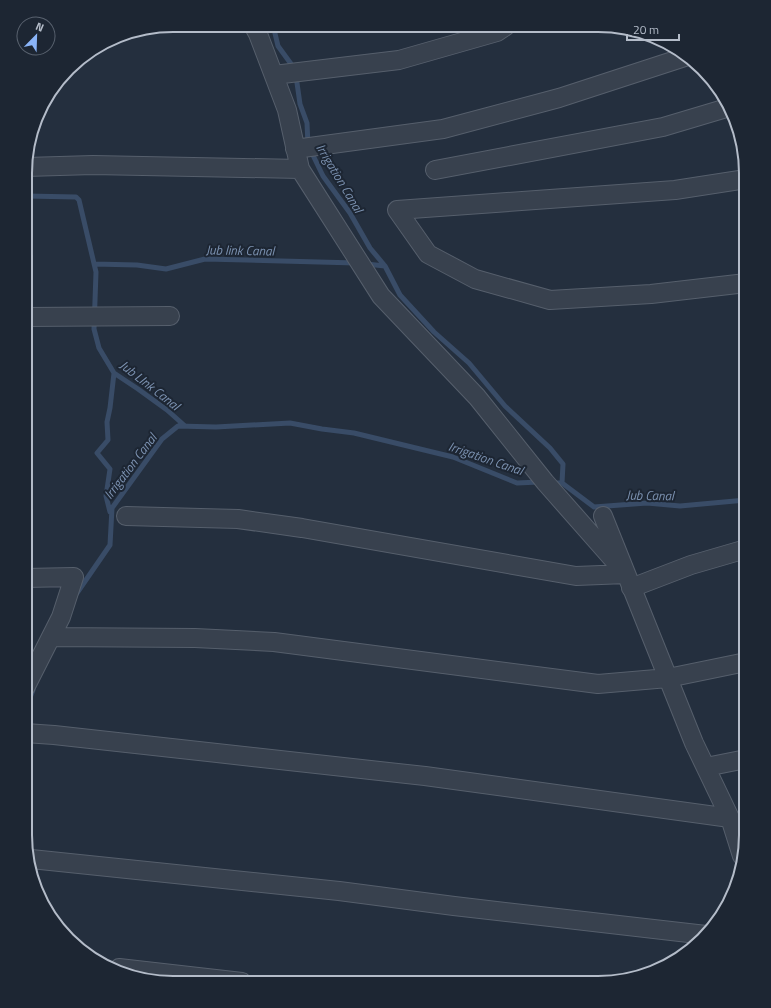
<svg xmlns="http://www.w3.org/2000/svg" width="771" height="1008" font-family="'Titillium Web',sans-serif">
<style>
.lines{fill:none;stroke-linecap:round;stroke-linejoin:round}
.stream{stroke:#394c67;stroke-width:5}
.minor-casing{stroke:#565f6c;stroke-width:20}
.minor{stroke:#38414e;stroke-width:18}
.labels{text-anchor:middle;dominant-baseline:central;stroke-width:4;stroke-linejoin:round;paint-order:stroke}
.water-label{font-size:13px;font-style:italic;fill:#7c92b1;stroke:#1d2633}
.rim{fill:none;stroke:#b4bcc9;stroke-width:2}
</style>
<rect width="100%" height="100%" fill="#242f3e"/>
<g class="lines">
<path class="stream" d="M 273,25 L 278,46 L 294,68
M 296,76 L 300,104 L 307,123 L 308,145 L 309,147 L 323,176 L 350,213 L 370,248 L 385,266 L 400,295 L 434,332 L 469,363 L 505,406 L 550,448 L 563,464 L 562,483 L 551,483
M 26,196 L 76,197 L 79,200 L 96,272 L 94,329 L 99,348 L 114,373 L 138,389 L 167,410 L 185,426
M 94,264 L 137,265 L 166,269 L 205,259 L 356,263
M 366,264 L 385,266
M 562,483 L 594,507 L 647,503 L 680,506 L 746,500
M 110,512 L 106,496 L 110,469 L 97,453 L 108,440 L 107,422 L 110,408 L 114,373
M 77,593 L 110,545 L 112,508 L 162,439 L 178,426 L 216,427 L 290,423 L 322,429 L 354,433 L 453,457 L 517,483 L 539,482
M 25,710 L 33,690"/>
<defs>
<path id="minor" d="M 253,25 L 258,34 L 287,110 L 300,169 L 381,296 L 477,397 L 545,482 L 626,574
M 274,75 L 399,60 L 497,32 L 506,26
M 295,149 L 443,129 L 559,98 L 688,56
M 26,167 L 93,165 L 300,169
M 435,170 L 663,127 L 730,107
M 746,283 L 651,294 L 550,300 L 475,279 L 428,254 L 397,210 L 675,190 L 746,179
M 26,317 L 170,316
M 126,516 L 238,519 L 302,528 L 576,576 L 626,574
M 603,516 L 694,743 L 730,818 L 742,856
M 631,588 L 691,565 L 746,549
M 51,637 L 195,638 L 274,642 L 598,684 L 668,678 L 746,662
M 25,688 L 61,617 L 74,577 L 25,578
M 25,733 L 54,735 L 425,776 L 730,818
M 706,767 L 746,759
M 31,859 L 339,891 L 454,906 L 706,935
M 119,968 L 242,982"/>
</defs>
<use href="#minor" class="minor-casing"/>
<use href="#minor" class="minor"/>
</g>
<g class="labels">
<g class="water-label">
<text transform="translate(340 178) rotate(59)">Irrigation Canal</text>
<text transform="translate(240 250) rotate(1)">Jub link Canal</text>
<text transform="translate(150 385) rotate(38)">Jub LInk Canal</text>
<text transform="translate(486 458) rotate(19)">Irrigation Canal</text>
<text transform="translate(130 466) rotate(-53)">Irrigation Canal</text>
<text transform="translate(650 495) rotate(1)">Jub Canal</text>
</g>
</g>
<path d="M0 0H771V1008H0ZM173 32H598A141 141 0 0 1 739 173V835A141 141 0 0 1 598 976H173A141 141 0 0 1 32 835V173A141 141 0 0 1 173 32Z" fill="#1d2633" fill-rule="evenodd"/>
<path class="rim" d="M173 32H598A141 141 0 0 1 739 173V835A141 141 0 0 1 598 976H173A141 141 0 0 1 32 835V173A141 141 0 0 1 173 32Z"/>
<g transform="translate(36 36) rotate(23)"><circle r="19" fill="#1d2633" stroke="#59626f"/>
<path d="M0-3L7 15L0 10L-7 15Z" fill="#8ab4f8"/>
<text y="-6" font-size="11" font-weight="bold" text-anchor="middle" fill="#b4bcc9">N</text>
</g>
<path d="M627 34v6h52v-6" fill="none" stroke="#b4bcc9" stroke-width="2"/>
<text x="633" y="34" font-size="12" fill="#b4bcc9" stroke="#1d2633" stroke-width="3" paint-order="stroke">20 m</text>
</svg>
